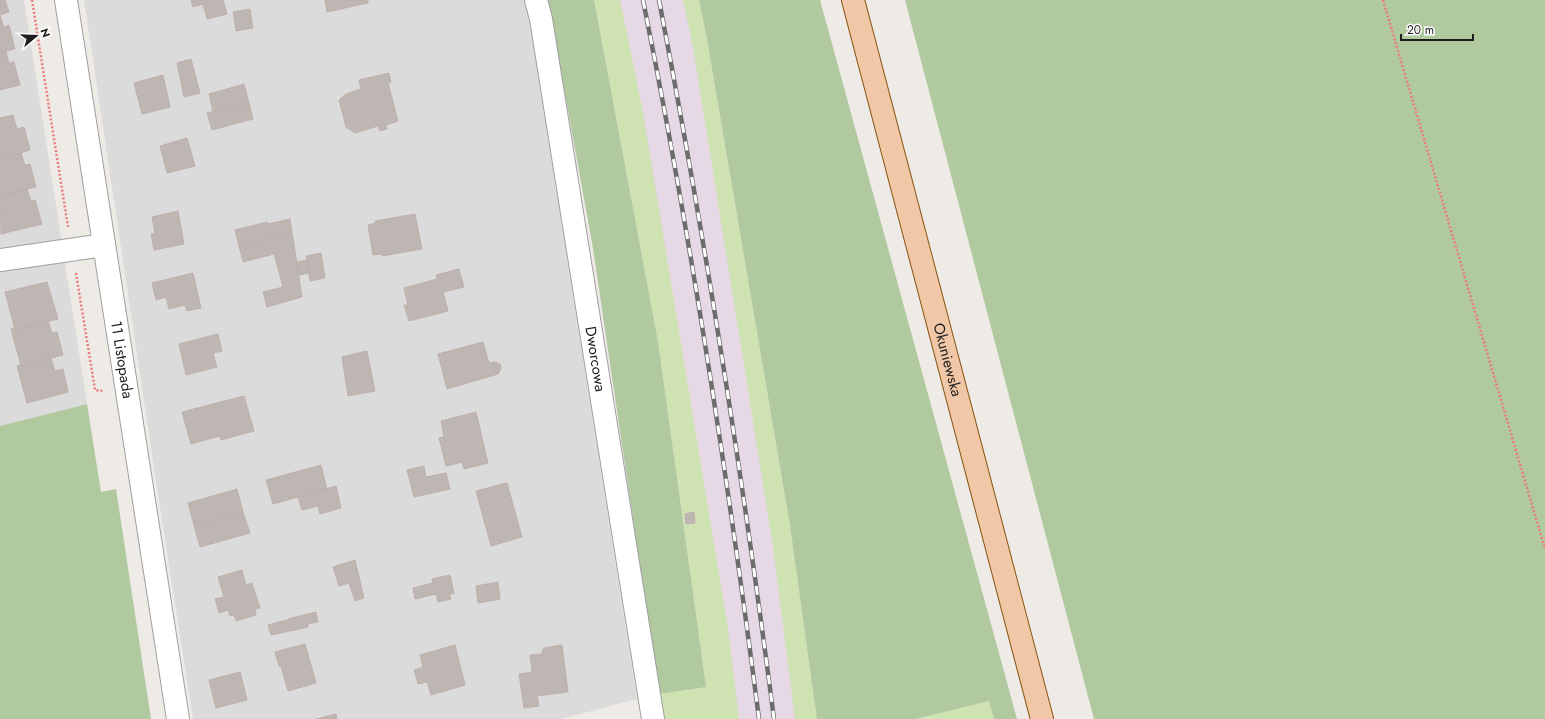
<svg xmlns="http://www.w3.org/2000/svg" width="1545" height="719" font-family="Jost,sans-serif">
<style>
.residential{fill:#dcdbdb}
.industrial{fill:#e6d8e5}
.grass{fill:#cfe2b1}
.forest{fill:#b0c99f}
.building{fill:#beb6b3;stroke:#beb0aa}
.lines{fill:none;stroke-linecap:round;stroke-linejoin:round}
.minor-casing{stroke:#9f9f9f;stroke-width:24}
.major-casing{stroke:#875211;stroke-width:24}
.path{stroke:#ea7b7d;stroke-width:2.5;stroke-dasharray:2 2;stroke-linecap:butt}
.minor{stroke:#fff;stroke-width:22}
.major{stroke:#f1c8a7;stroke-width:22}
.rail-casing{stroke:#6c6c6c;stroke-width:4.5}
.rail{stroke:#fff;stroke-width:3;stroke-dasharray:9;stroke-linecap:butt}
.labels{text-anchor:middle;dominant-baseline:central;stroke-width:3;stroke-linejoin:round;paint-order:stroke}
.street-label{font-size:15px;fill:#1e1e1e;stroke:#fff}
</style>
<rect width="100%" height="100%" fill="#eeeae5"/>
<path class="residential" d="M 0,0 L 24,0 L 87,404 L 0,426 Z
M 84,0 L 526,0 L 637,699 L 561,719 L 193,719 L 156,481 Z"/>
<path class="industrial" d="M 548,0 L 805,0 L 916,719 L 662,719 L 593,248 Z"/>
<path class="grass" d="M 594,0 L 620,0 L 642,107 L 727,622 L 739,719 L 662,719 L 659,694 L 706,687 L 658,342 Z
M 683,0 L 699,0 L 707,39 L 790,525 L 817,719 L 795,719 L 773,546 L 693,47 Z
M 989,701 L 994,719 L 916,719 Z"/>
<path class="forest" d="M 548,0 L 594,0 L 658,342 L 706,687 L 659,694 L 593,248 Z
M 699,0 L 820,0 L 1017,719 L 994,719 L 989,701 L 916,719 L 817,719 L 790,525 L 707,39 Z
M 905,0 L 1545,0 L 1545,719 L 1094,719 Z
M 87,404 L 101,492 L 116,489 L 151,719 L 0,719 L 0,426 Z"/>
<path class="building" d="M 0,0 L 5,0 L 9,12 L 0,15 Z
M 191,0 L 223,0 L 227,14 L 207,19 L 203,4 L 193,7 Z
M 325,0 L 368,0 L 368,3 L 327,12 Z
M 250,9 L 253,28 L 236,31 L 233,12 Z
M 0,15 L 4,27 L 9,25 L 15,49 L 0,52 Z
M 6,51 L 9,63 L 14,62 L 20,85 L 0,90 L 0,52 Z
M 191,59 L 200,93 L 184,97 L 177,63 Z
M 389,73 L 391,82 L 388,83 L 398,121 L 386,125 L 387,129 L 380,131 L 378,126 L 355,133 L 346,127 L 339,100 L 346,94 L 361,89 L 359,80 Z
M 163,75 L 170,107 L 142,114 L 134,83 Z
M 244,84 L 249,103 L 213,112 L 209,94 Z
M 249,103 L 253,119 L 212,130 L 207,113 Z
M 13,115 L 17,129 L 24,127 L 30,150 L 0,159 L 0,118 Z
M 187,138 L 195,166 L 167,173 L 160,146 Z
M 21,153 L 25,165 L 30,164 L 36,187 L 0,196 L 0,159 Z
M 27,189 L 31,201 L 35,200 L 42,224 L 1,234 L 0,196 Z
M 178,211 L 184,244 L 154,250 L 151,234 L 155,233 L 152,217 Z
M 415,214 L 422,249 L 382,256 L 381,254 L 373,255 L 368,225 L 376,223 L 375,221 Z
M 290,219 L 292,232 L 239,246 L 235,230 L 267,222 L 268,224 Z
M 292,232 L 302,297 L 267,307 L 263,292 L 283,287 L 274,254 L 243,262 L 239,246 Z
M 321,253 L 325,278 L 310,281 L 306,256 Z
M 307,260 L 309,273 L 299,275 L 297,262 Z
M 459,269 L 464,287 L 443,292 L 448,311 L 409,321 L 404,305 L 408,305 L 404,288 L 437,279 L 436,275 Z
M 193,273 L 201,308 L 187,311 L 185,305 L 169,309 L 166,297 L 156,300 L 152,283 Z
M 47,282 L 58,319 L 15,330 L 5,292 Z
M 48,321 L 52,333 L 57,332 L 63,355 L 21,366 L 11,329 L 15,328 L 15,330 Z
M 218,334 L 222,351 L 213,353 L 217,367 L 186,375 L 179,344 Z
M 483,342 L 489,363 L 495,362 L 500,364 L 501,369 L 498,374 L 447,389 L 438,354 Z
M 367,351 L 375,391 L 348,396 L 342,357 Z
M 51,358 L 55,371 L 63,369 L 68,392 L 27,403 L 17,366 L 20,365 L 21,366 Z
M 244,396 L 254,431 L 221,440 L 220,436 L 191,444 L 182,412 Z
M 476,412 L 488,463 L 464,469 L 462,462 L 446,466 L 439,438 L 444,437 L 441,421 Z
M 321,465 L 327,489 L 273,504 L 266,480 Z
M 424,466 L 426,477 L 446,473 L 450,489 L 414,497 L 407,470 Z
M 507,483 L 522,537 L 491,546 L 476,491 Z
M 336,486 L 341,508 L 320,514 L 318,506 L 302,510 L 298,497 Z
M 237,489 L 243,512 L 194,525 L 188,503 Z
M 243,512 L 250,533 L 200,547 L 194,525 Z
M 694,512 L 695,523 L 686,524 L 685,514 Z
M 355,560 L 364,598 L 355,601 L 349,583 L 339,586 L 333,567 Z
M 242,570 L 246,585 L 252,583 L 260,608 L 255,609 L 256,615 L 236,621 L 234,615 L 230,616 L 228,610 L 219,613 L 215,599 L 224,597 L 218,577 Z
M 450,575 L 454,593 L 449,595 L 451,599 L 438,602 L 436,594 L 415,599 L 413,588 L 433,583 L 432,579 Z
M 498,582 L 500,599 L 478,603 L 476,586 Z
M 316,612 L 318,622 L 308,624 L 308,627 L 291,631 L 288,619 Z
M 287,620 L 290,631 L 271,635 L 268,625 Z
M 305,644 L 316,683 L 288,691 L 281,666 L 279,666 L 275,652 Z
M 455,645 L 465,685 L 431,695 L 427,682 L 418,684 L 414,670 L 423,667 L 420,655 Z
M 562,645 L 568,692 L 537,696 L 539,706 L 524,708 L 519,674 L 532,672 L 530,655 L 541,654 L 544,648 Z
M 240,672 L 247,700 L 216,708 L 209,680 Z
M 336,714 L 337,719 L 316,719 L 317,719 Z"/>
<g class="lines">
<defs>
<g id="minor">
<path id="s1" d="M 66,0 L 178,719"/>
<path id="s2" d="M 536,0 L 541,19 L 653,719"/>
<path d="M 0,260 L 104,245"/>
</g>
<g id="major">
<path id="s3" d="M 853,0 L 1042,719"/>
</g>
</defs>
<use href="#minor" class="minor-casing"/>
<use href="#major" class="major-casing"/>
<path class="path" d="M 32,0 L 68,227
M 1383,0 L 1545,549
M 76,273 L 95,390 L 104,391"/>
<use href="#minor" class="minor"/>
<use href="#major" class="major"/>
<defs>
<path id="rail" d="M 643,0 C 691,238 728,478 759,719
M 659,0 C 705,238 743,478 774,719"/>
</defs>
<use href="#rail" class="rail-casing"/>
<use href="#rail" class="rail"/>
</g>
<g class="labels">
<g class="street-label">
<text stroke="none"><textPath href="#s2" startOffset="364">Dworcowa</textPath></text>
<text stroke="none"><textPath href="#s1" startOffset="364">11 Listopada</textPath></text>
<text stroke="none"><textPath href="#s3" startOffset="372">Okuniewska</textPath></text>
</g>
</g>
<g transform="translate(36 36) rotate(71)" stroke="#ffffff" stroke-width="3" paint-order="stroke">
<path d="M0-3L7 15L0 10L-7 15Z" fill="#1e1e1e"/>
<text y="-6" font-size="11" font-weight="bold" text-anchor="middle" fill="#1e1e1e">N</text>
</g>
<path d="M1401 34v6h72v-6" fill="none" stroke="#1e1e1e" stroke-width="2"/>
<text x="1407" y="34" font-size="12" fill="#1e1e1e" stroke="#ffffff" stroke-width="3" paint-order="stroke">20 m</text>
</svg>
